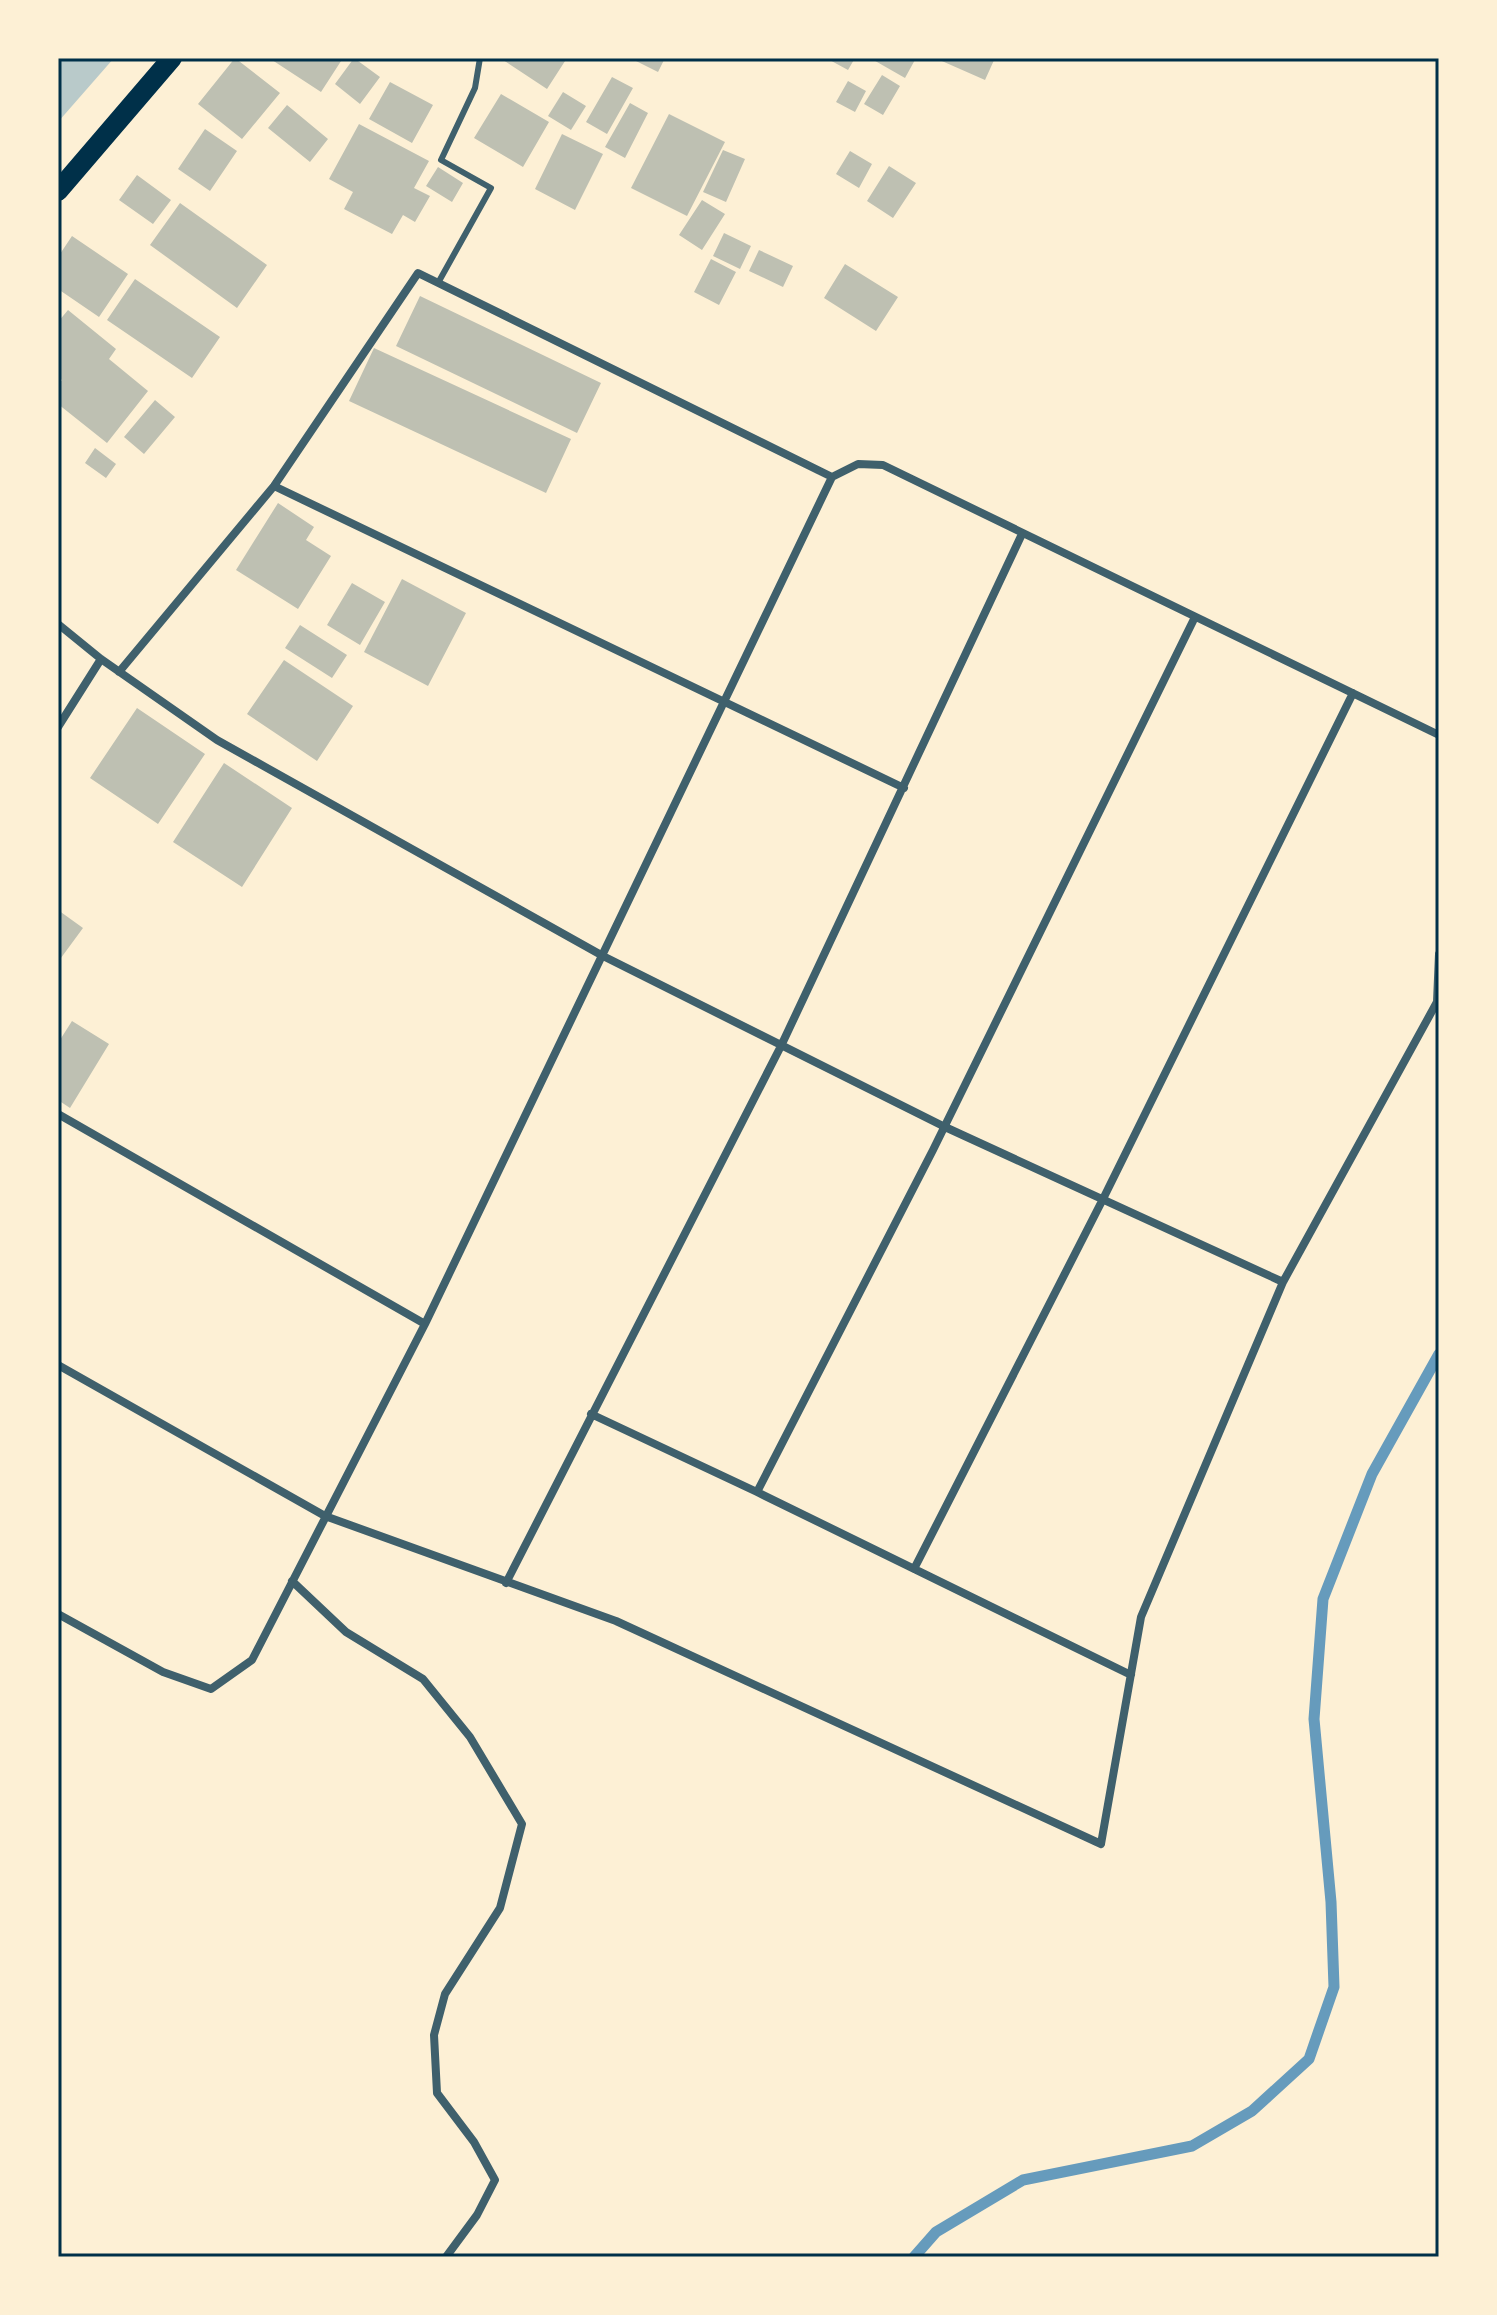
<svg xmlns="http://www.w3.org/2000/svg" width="1497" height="2315" font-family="Helvetica,sans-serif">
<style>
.green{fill:#b9caca}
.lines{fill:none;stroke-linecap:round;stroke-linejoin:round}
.stream{stroke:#669bbc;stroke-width:11}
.building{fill:#bec0b2}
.service{stroke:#3f606c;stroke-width:6}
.minor{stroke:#3f606c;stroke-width:8}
.primary{stroke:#003049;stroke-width:20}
.neatline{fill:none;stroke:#003049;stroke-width:3}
</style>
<rect width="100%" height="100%" fill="#fdf0d5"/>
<path class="green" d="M 58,58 L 114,58 L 58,122 Z"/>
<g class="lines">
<path class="stream" d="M 914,2257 L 936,2232 L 1023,2180 L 1192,2146 L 1252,2111 L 1309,2059 L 1334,1987 L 1331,1902 L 1314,1719 L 1323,1599 L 1372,1474 L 1439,1354"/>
</g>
<path class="building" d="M 235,58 L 280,93 L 242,139 L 198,104 Z
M 269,58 L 343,58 L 321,92 Z
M 354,58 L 380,77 L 360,104 L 335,84 Z
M 500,58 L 567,58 L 547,89 Z
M 630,58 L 665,58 L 658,72 Z
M 826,58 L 855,58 L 848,70 Z
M 870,58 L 916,58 L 905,78 Z
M 935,58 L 995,58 L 985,80 Z
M 882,75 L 900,86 L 883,115 L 864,104 Z
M 612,77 L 633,88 L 607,134 L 586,122 Z
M 848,81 L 866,91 L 855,112 L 836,102 Z
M 390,82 L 433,105 L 412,143 L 369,119 Z
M 563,92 L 586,106 L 571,130 L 548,116 Z
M 501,94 L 549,122 L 523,167 L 474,138 Z
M 630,103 L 648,113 L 625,158 L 605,147 Z
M 287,105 L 328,139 L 310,162 L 268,128 Z
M 669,114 L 725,142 L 687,216 L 631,188 Z
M 359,124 L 429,161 L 414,188 L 430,196 L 415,222 L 403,215 L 392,234 L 344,209 L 353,192 L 329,179 Z
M 205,129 L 237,151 L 210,191 L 178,169 Z
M 562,134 L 603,154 L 575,210 L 535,189 Z
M 723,150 L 745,159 L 726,202 L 703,192 Z
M 850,151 L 872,164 L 859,188 L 836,174 Z
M 889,166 L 916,183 L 893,218 L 867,201 Z
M 438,167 L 463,183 L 452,202 L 426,186 Z
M 137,175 L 171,200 L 153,224 L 119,200 Z
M 702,200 L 725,214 L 702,250 L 679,235 Z
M 180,203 L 267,265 L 237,308 L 150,245 Z
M 724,233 L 751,246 L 740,269 L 713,256 Z
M 72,236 L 128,274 L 99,317 L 58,289 L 58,257 Z
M 759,250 L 793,266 L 783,287 L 749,271 Z
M 711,259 L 736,272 L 719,305 L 694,292 Z
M 845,264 L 898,297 L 876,331 L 824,298 Z
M 135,279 L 220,337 L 192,378 L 107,320 Z
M 420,296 L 601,383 L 577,433 L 396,346 Z
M 68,310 L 116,349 L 109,359 L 148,391 L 107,443 L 58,404 L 58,385 L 62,380 L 58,377 L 58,322 Z
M 374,348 L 571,439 L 546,493 L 349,401 Z
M 155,400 L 175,417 L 144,454 L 124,437 Z
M 95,448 L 116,464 L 106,478 L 85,463 Z
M 278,503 L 314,527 L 306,540 L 331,556 L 298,609 L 236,570 Z
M 402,579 L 466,613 L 428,686 L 364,652 Z
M 352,583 L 385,602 L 360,645 L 327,625 Z
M 300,625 L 347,655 L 332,678 L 285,648 Z
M 284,660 L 353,706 L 317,761 L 247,714 Z
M 137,708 L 205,754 L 158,824 L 90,778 Z
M 224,763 L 292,808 L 242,887 L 173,842 Z
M 58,910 L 83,928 L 58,962 Z
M 72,1021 L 109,1044 L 70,1108 L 58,1100 L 58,1043 Z"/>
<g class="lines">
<path class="service" d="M 438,283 L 491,188 L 441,160 L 475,88 L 480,58"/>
<path class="minor" d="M 274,486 L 904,788
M 58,624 L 101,659 L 217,740 L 603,956 L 945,1127 L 1283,1282
M 119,672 L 274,486 L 418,273 L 832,477
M 58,727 L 101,659
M 58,1114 L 425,1324
M 58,1365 L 325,1516 L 616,1621 L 1101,1844 L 1141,1617 L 1283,1282 L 1437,1002 L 1439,954
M 591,1414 L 757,1492 L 1131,1675
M 757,1492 L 933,1150 L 1195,617
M 914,1569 L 1103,1199 L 1353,693
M 292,1581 L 346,1632 L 423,1679 L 470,1737 L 522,1824 L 500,1908 L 445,1994 L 434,2035 L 437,2093 L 474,2142 L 495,2180 L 477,2215 L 446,2257
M 506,1583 L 781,1046 L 1022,534
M 58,1614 L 163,1672 L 211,1689 L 252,1660 L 425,1324 L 832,477 L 858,464 L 883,465 L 1439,735"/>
<path class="primary" d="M 58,191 L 172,58"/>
</g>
<rect width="1497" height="2315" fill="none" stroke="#fdf0d5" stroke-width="120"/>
<rect x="60" y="60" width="1377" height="2195" class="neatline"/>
</svg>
